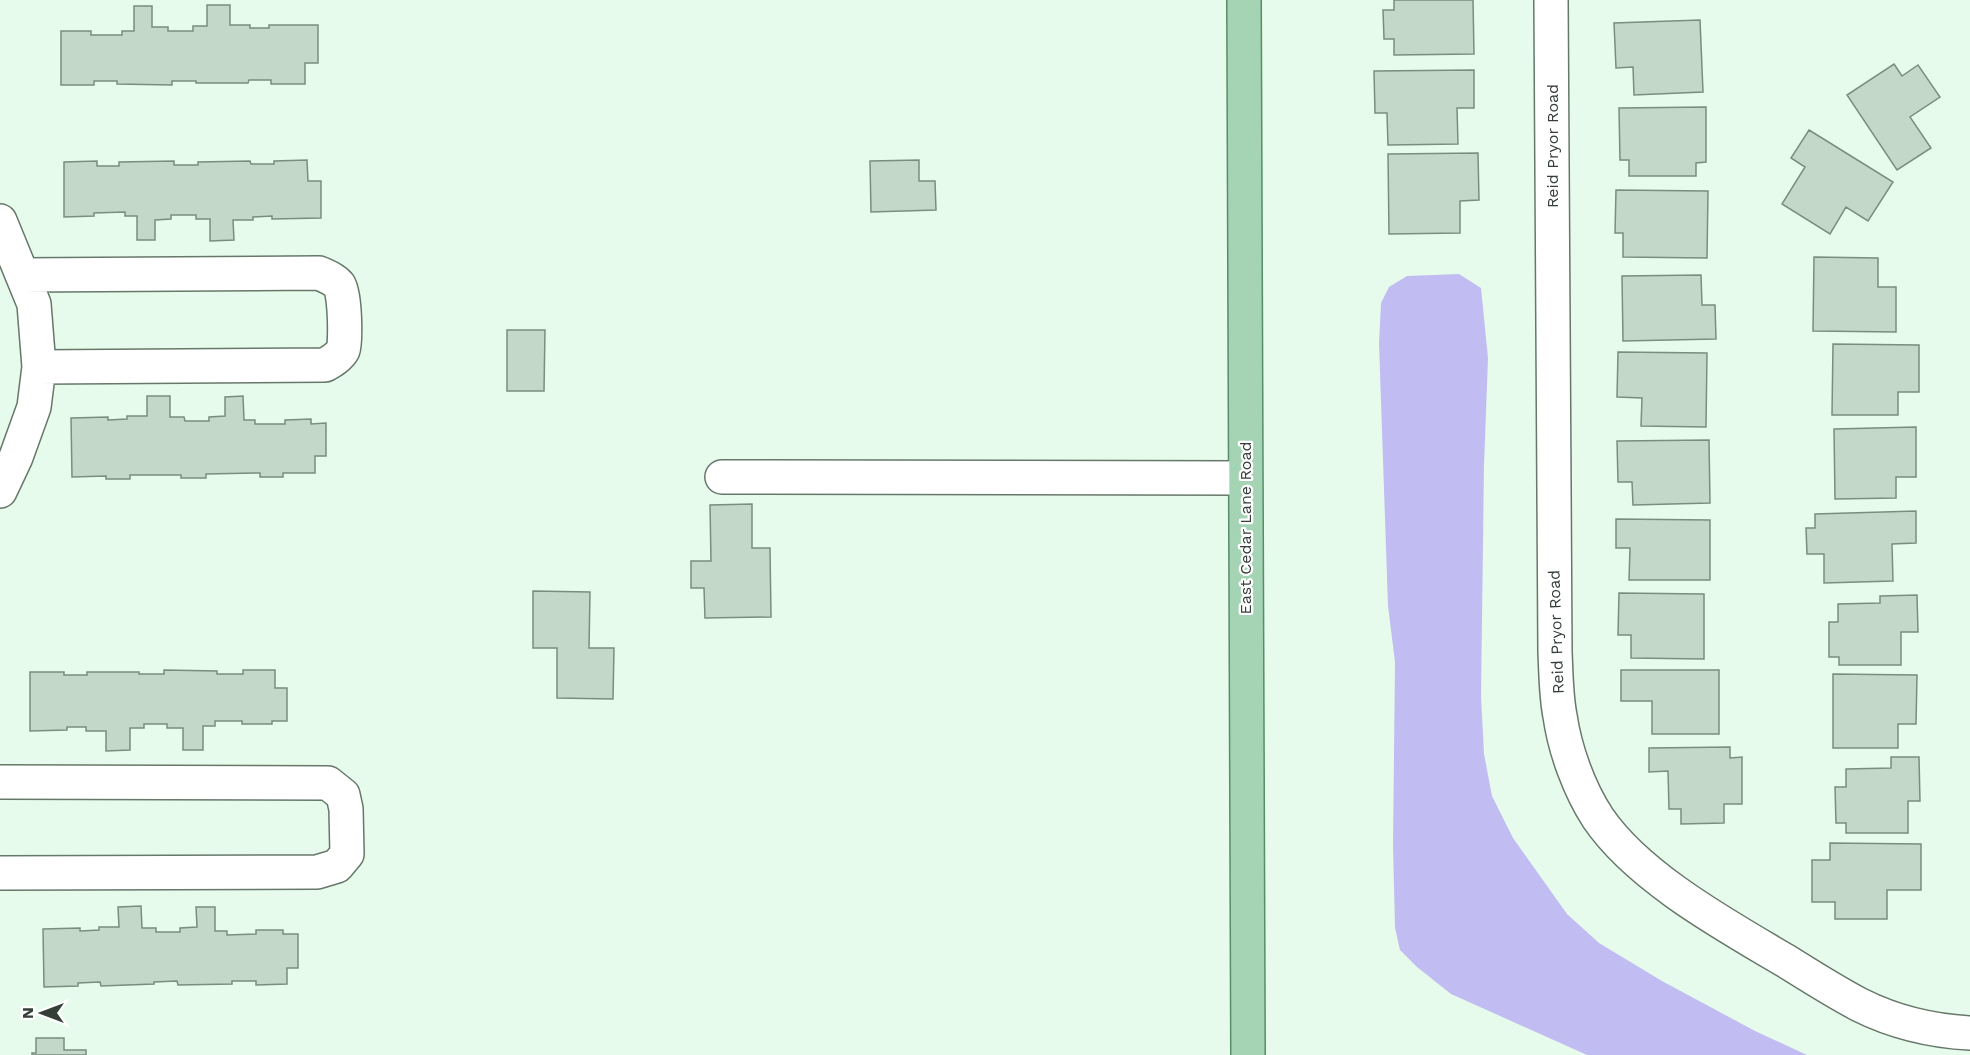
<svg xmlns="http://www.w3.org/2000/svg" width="1970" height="1055" font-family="'Work Sans',sans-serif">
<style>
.water{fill:#c1bdf2}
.building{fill:#c4d8c9;stroke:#7a8d7f;stroke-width:1.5}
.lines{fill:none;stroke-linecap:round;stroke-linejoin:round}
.minor-casing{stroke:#66786a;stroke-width:36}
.major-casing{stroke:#578d68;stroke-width:36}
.minor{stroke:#fff;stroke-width:33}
.major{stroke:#a5d4b4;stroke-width:33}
.labels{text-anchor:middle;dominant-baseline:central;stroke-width:4.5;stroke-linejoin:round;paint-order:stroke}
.street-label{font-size:16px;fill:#363e38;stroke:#fff}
</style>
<rect width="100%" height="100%" fill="#e7fbec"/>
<path class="water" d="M 1459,274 L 1481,288 L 1488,358 L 1484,465 L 1481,696 L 1484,754 L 1492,796 L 1513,838 L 1567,914 L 1599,943 L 1662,981 L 1755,1031 L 1807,1055 L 1587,1055 L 1451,994 L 1417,967 L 1400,950 L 1395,928 L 1393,845 L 1395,662 L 1388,606 L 1379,343 L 1381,303 L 1389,287 L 1407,276 Z"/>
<path class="building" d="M 1394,0 L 1473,0 L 1474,54 L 1394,55 L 1394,39 L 1384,39 L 1383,10 L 1394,10 Z
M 207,5 L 230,5 L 230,25 L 250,25 L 250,28 L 269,28 L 269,25 L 318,25 L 318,63 L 305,63 L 305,84 L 271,84 L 271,80 L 249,80 L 248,83 L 196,83 L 196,81 L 172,81 L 172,85 L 117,84 L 117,81 L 94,81 L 94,85 L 61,85 L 61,31 L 91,31 L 91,35 L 122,35 L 122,31 L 134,31 L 134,6 L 152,6 L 152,27 L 168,27 L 168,31 L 193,31 L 193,26 L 207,26 Z
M 1700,20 L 1703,92 L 1634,95 L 1633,67 L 1616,68 L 1614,23 Z
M 1894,64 L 1902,76 L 1918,65 L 1940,97 L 1910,117 L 1931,148 L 1897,170 L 1847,95 Z
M 1474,70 L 1474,108 L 1457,108 L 1458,144 L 1388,145 L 1387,113 L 1375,113 L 1374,71 Z
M 1706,107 L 1706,162 L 1696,163 L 1696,176 L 1629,176 L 1629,160 L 1620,160 L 1619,108 Z
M 1809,130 L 1893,182 L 1868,221 L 1846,207 L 1830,234 L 1782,204 L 1805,167 L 1791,158 Z
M 1478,153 L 1479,200 L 1460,201 L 1460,233 L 1389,234 L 1388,154 Z
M 307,160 L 308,181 L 321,181 L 321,218 L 272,219 L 272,216 L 253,217 L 253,220 L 233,220 L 234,240 L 210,241 L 210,219 L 196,219 L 196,215 L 171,215 L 171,219 L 155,220 L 155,240 L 137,240 L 137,216 L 125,216 L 125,212 L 94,213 L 94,216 L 64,217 L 64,162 L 97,161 L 97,166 L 119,166 L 119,162 L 174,161 L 174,165 L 198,165 L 198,162 L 250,161 L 251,164 L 274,164 L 274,161 Z
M 919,160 L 919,181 L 935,181 L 936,210 L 871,212 L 870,161 Z
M 1616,190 L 1708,191 L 1707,258 L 1623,257 L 1623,233 L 1615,233 Z
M 1814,257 L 1878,258 L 1878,287 L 1896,287 L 1896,332 L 1813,331 Z
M 1701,275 L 1702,305 L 1715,305 L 1716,339 L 1623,341 L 1622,276 Z
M 507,330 L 545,330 L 544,391 L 507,391 Z
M 1833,344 L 1919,345 L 1919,392 L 1898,392 L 1898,415 L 1832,415 Z
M 1618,352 L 1707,353 L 1706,427 L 1641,426 L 1642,398 L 1617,397 Z
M 147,396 L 170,396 L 170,417 L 184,417 L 185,421 L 209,421 L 209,417 L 225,416 L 225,397 L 243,396 L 244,420 L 255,420 L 255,424 L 285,424 L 285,420 L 311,419 L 311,424 L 326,423 L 326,456 L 315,456 L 315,473 L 283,473 L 283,477 L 260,477 L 260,473 L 206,474 L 206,478 L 181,478 L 181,475 L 130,475 L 130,479 L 106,479 L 106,476 L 72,477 L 71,418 L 108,417 L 108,420 L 127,419 L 127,416 L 147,416 Z
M 1916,427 L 1916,477 L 1896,477 L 1896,498 L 1835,499 L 1834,429 Z
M 1709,440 L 1710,503 L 1633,505 L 1632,482 L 1618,482 L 1617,441 Z
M 752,504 L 752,548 L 770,548 L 771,617 L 705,618 L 704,588 L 691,588 L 691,561 L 711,561 L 710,505 Z
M 1916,511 L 1916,543 L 1892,544 L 1893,581 L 1824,583 L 1824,554 L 1807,554 L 1806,528 L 1815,528 L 1815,514 Z
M 1616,519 L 1710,520 L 1710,580 L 1629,580 L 1630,548 L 1616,548 Z
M 533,591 L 590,592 L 589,648 L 614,648 L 613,699 L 557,698 L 557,648 L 533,648 Z
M 1619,593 L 1704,594 L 1704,659 L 1631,658 L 1631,635 L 1618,635 Z
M 1917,595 L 1918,632 L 1901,632 L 1901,665 L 1839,665 L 1839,657 L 1829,657 L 1829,622 L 1838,622 L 1838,604 L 1880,603 L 1880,596 Z
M 164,670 L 217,671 L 217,674 L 243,674 L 243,670 L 275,670 L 275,688 L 287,688 L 287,721 L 272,721 L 272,724 L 242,724 L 242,721 L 215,721 L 215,726 L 203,726 L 203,750 L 183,750 L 183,728 L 167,728 L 167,724 L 144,724 L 144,728 L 130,728 L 130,750 L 106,751 L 106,731 L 86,731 L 86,727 L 67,727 L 67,730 L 30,731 L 30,672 L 64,672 L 64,675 L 87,675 L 87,672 L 139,672 L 139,674 L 164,674 Z
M 1621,670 L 1719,670 L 1719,734 L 1652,734 L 1652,701 L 1621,701 Z
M 1833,674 L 1917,675 L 1916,724 L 1898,724 L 1898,748 L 1833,748 Z
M 1730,747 L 1730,758 L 1742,757 L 1742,804 L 1724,804 L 1724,823 L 1681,824 L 1681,809 L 1669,809 L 1668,771 L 1649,772 L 1649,748 Z
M 1891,757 L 1919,757 L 1920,801 L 1908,801 L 1908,833 L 1846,833 L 1846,823 L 1836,823 L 1835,787 L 1846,787 L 1846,769 L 1891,768 Z
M 1830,843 L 1921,844 L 1921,890 L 1887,890 L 1887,919 L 1835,919 L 1835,902 L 1812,902 L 1812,860 L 1830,860 Z
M 141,906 L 142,928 L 156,928 L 156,932 L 180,932 L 180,928 L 197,927 L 196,907 L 215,907 L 215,931 L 227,931 L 227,935 L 256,934 L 256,930 L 283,930 L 283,934 L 298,934 L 298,968 L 287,968 L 287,984 L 256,985 L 256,981 L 232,981 L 232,984 L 178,985 L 177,981 L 154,982 L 154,984 L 101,986 L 100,982 L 78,983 L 78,986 L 44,987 L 43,929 L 80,928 L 80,931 L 99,930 L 99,927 L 119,927 L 118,907 Z
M 36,1038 L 64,1038 L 64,1050 L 86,1050 L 86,1055 L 32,1055 L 32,1053 L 36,1053 Z"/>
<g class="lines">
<defs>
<path id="minor" d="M 1551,0 L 1555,652 C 1556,673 1556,696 1560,716 C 1565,750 1579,789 1598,818 C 1638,877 1725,925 1786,961 C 1810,976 1835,992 1860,1005 C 1894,1022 1932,1031 1970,1033
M 0,221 L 34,304 L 39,367 L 34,407 L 16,457 L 0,491
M 22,275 L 319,273 C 326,276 334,279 339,285 C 345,291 346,342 343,350 C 339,357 332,361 325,365 L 39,367
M 722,477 L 1245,478
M 0,782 L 328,783 L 343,795 L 346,809 L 347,854 L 337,866 L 317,872 L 0,873"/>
<path id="major" d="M 1244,0 L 1248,1055"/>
</defs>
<use href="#minor" class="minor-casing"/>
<use href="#major" class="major-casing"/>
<use href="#minor" class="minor"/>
<use href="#major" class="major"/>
</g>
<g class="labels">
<g class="street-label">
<text transform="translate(1552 146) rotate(-90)">Reid Pryor Road</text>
<text transform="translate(1245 528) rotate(-90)">East Cedar Lane Road</text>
<text transform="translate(1556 632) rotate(-92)">Reid Pryor Road</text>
</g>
</g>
<g transform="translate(42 1013) rotate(270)" stroke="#ffffff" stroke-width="4.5" paint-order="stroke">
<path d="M0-4.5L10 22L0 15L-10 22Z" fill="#363e38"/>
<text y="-9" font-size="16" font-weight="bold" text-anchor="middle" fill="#363e38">N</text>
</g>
</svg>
